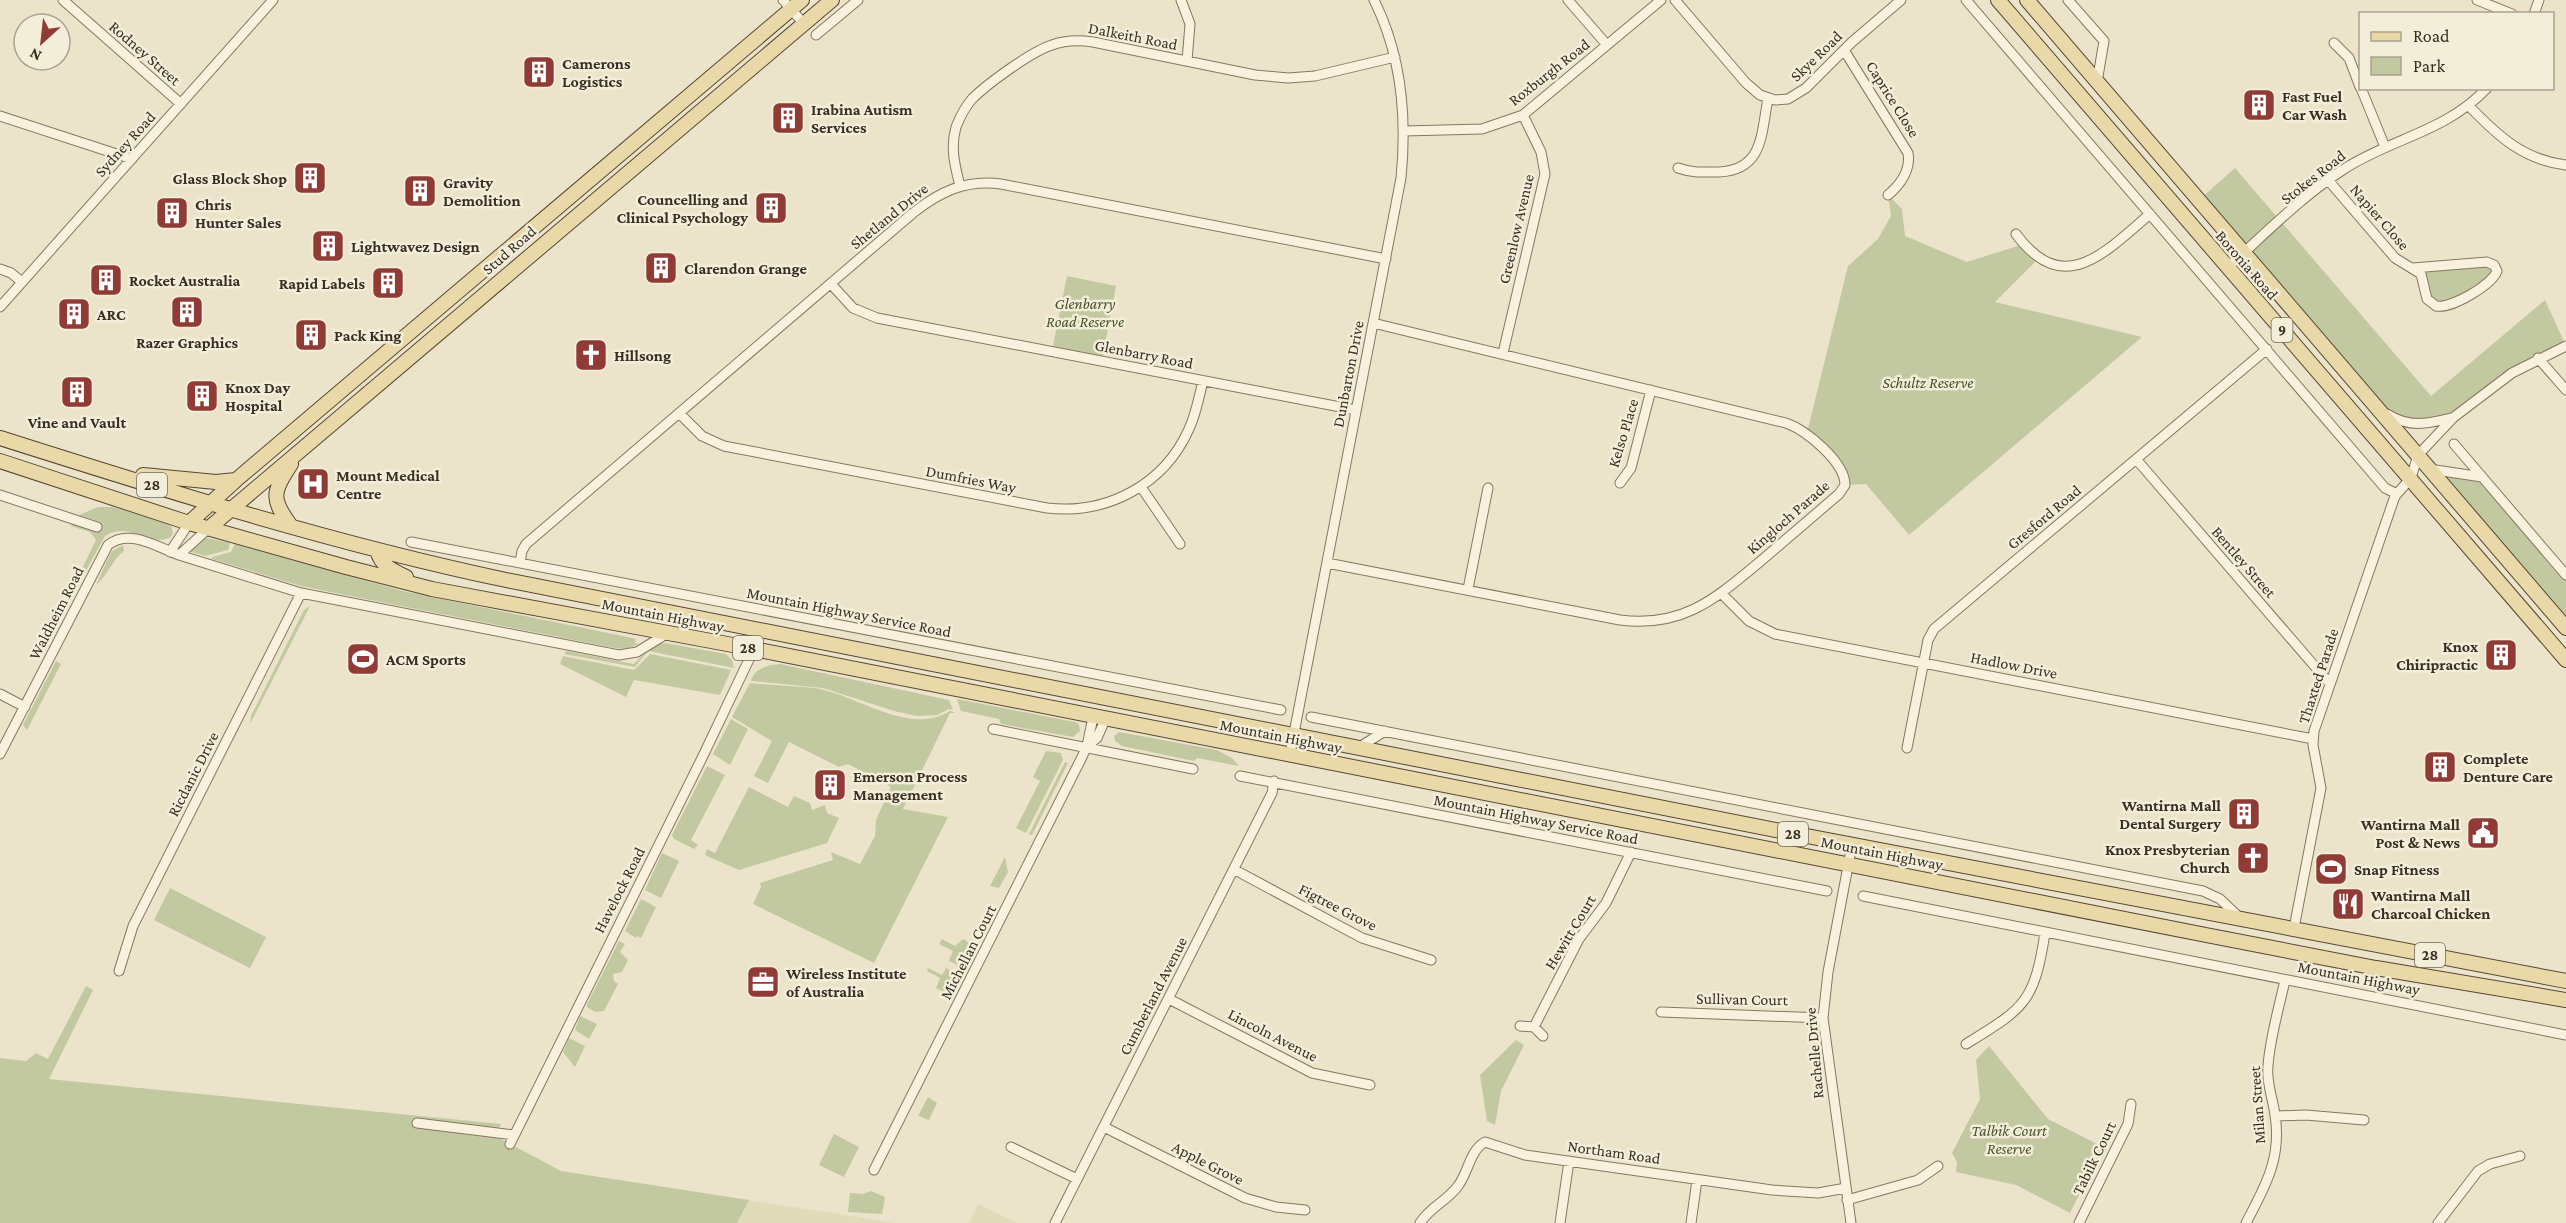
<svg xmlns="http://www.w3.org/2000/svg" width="2566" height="1223" font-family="'Crimson Pro',serif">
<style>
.farmland{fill:#e0dcb9}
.green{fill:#c2c9a0}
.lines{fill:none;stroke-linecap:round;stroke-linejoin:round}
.minor-casing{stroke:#877761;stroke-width:11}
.primary-casing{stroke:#564634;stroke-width:16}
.minor{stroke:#f7f1de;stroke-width:9}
.primary{stroke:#ead9a8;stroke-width:14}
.labels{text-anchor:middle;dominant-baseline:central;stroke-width:5;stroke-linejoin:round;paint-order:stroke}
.shield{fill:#f3eeda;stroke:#71685a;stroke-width:1.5}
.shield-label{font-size:15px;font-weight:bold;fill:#392f23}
.street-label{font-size:16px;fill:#392f23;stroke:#f3eeda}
.poi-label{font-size:16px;font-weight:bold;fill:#392f23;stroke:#f3eeda;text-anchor:start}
.park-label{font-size:16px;font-style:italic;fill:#47542b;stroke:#f3eeda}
</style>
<rect width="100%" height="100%" fill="#ebe4cb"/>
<path class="farmland" d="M 749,1200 L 895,1223 L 737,1223 Z
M 978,1204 L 1017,1223 L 969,1223 Z"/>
<path class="green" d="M 2235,168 L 2431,396 L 2545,300 L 2566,346 L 2538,358 L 2454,417 L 2428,423 L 2395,420 L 2199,200 Z
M 1888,195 L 1902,209 L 1905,236 L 1967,262 L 2024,244 L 2039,258 L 1995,302 L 2142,337 L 1909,535 L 1866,484 L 1845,485 L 1845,481 L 1807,433 L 1848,266 L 1878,239 L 1891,216 Z
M 2487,262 L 2497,271 L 2452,305 L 2431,303 L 2419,272 Z
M 1067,276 L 1116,286 L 1102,360 L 1052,351 Z
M 2429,469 L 2482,477 L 2566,575 L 2566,628 Z
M 98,507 L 113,507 L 165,523 L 171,526 L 173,532 L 171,537 C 148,549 130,520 105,536 L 60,618 L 58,618 L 96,540 L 90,532 L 70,526 L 73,524 L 97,531 L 100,522 L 79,515 Z
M 207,538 L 230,543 L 228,550 L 205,556 L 189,551 L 200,541 Z
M 235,544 L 403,591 L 618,635 L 636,639 L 635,643 L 639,644 L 626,649 L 615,648 L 345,595 L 301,586 L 212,559 L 212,557 L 231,552 Z
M 123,545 L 124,551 C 112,560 108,575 96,585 L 111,552 Z
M 310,606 L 250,724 L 251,716 L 304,610 Z
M 665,643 L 726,654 L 732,660 L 734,668 L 648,651 L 635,667 L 564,654 L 567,651 L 634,664 C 643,655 651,645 665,643 Z
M 650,654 L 731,670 L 720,695 L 634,680 L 626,697 L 560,664 L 563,656 L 634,670 Z
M 56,661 L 61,664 L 27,730 L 23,725 Z
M 780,664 L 949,700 L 953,710 L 949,709 L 937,715 L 917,716 L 894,711 L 823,688 L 751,681 C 754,668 768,665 780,664 Z
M 750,683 C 771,685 793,686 814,688 C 857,694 908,737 950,711 L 954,712 L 954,713 L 950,713 L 903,809 L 948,817 L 874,963 L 753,904 L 761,887 L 760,883 L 833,860 L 831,852 L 860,864 L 875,836 L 876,820 L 891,787 L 848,764 L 839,767 L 789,742 L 768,783 L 754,776 L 772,741 L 732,717 Z
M 957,699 L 1075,722 L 1079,724 L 1080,731 L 1073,737 L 1001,724 L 999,719 L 961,711 Z
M 731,719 L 748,729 L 730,765 L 713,754 Z
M 1119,732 L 1217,750 L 1232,758 L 1239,766 L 1197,758 L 1194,761 L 1122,746 L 1115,741 L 1114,736 Z
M 1046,751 L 1061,753 L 1063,760 L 1026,833 L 1016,828 L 1040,781 L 1033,777 Z
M 1065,762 L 1068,763 L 1032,835 L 1029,834 Z
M 707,766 L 725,775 L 691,840 L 698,845 L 694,849 L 674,839 L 672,835 Z
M 749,787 L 788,807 L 794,796 L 810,803 L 812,810 L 825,805 L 827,813 L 839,818 L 827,843 L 739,870 L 705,855 L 707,849 L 715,853 Z
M 662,853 L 679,861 L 661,898 L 645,890 Z
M 1005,857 L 1008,872 L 999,888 L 990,886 Z
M 170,888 L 266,937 L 250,968 L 154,920 Z
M 641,899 L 656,907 L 641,938 L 637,936 L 636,938 L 625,931 Z
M 942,939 L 955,946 L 963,939 L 971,944 L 960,966 L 949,961 L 953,951 L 939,944 Z
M 619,941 L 625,944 L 620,952 L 628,960 L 622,972 L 613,974 L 614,981 L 618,984 L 604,1011 L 595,1012 L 587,1007 L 587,1004 Z
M 928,968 L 942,975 L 946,968 L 956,973 L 946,993 L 936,988 L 940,978 L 927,971 Z
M 86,986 L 93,990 L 49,1079 L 501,1124 L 494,1138 L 499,1138 L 561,1171 L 749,1200 L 737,1223 L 0,1223 L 0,1058 L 26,1061 L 36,1053 L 48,1059 Z
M 580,1016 L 597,1024 L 589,1039 L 575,1030 Z
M 569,1038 L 585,1046 L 575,1067 L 563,1052 Z
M 1516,1040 L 1524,1045 L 1501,1091 L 1495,1125 L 1487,1121 L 1480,1075 Z
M 1989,1046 L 2048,1119 L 2103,1147 L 2070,1213 L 2016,1185 L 1956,1172 L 1957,1162 L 1952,1153 L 1980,1099 L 1976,1060 Z
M 928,1097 L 937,1103 L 929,1120 L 918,1116 Z
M 834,1134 L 859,1147 L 844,1177 L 819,1165 Z
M 871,1191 L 885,1197 L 882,1214 L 848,1212 L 850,1193 L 863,1194 Z"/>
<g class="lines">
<defs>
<path id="minor" d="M 63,0 L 181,104
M 783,0 L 804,24
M 1181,0 L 1190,24 L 1187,61
M 1568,0 L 1607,45
M 1675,0 L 1746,83 L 1760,95 L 1775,100 L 1788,99 L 1806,88 L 1852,42 L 1901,0
M 1966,0 L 2385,488 L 2397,494
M 2068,0 L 2104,41 L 2097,82
M 2477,0 L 2512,14
M 2534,14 L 2539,0
M 816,35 L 858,0
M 2334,43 L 2349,58 L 2360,87
M 1844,50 L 1908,153 C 1911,170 1900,185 1888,195
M 2361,88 L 2385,147
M 2469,106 C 2497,135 2523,160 2566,165
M 0,116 L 132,159
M 1404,131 L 1482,129 L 1523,115 L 1661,0
M 1678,168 C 1692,173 1704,172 1719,172 C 1764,170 1761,133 1768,99
M 2328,180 L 2395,258 L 2421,274 L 2427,299 L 2436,306 C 2451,309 2492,285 2497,271 L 2494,265 L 2487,262 L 2413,268
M 960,186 C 955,166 950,148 956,127 C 960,117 965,107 972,99 C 987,84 1032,51 1052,45 C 1065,40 1079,40 1093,42 L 1255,75 L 1288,78 L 1315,76 L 1395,57
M 2016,234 C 2064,299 2105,252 2150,214
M 2228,267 C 2265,234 2302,196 2344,169 C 2392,138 2446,132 2487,88
M 0,269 L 11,273 L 22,282
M 831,284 L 853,308 L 877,318 L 1356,410
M 0,307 L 273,0
M 1503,353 L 1545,174 L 1541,152 L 1523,115
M 2538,358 L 2566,390
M 680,414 L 702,436 L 724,446 L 1047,508 C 1107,515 1164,485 1189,429 C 1196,414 1199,397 1203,381
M 2387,414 C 2409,428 2427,424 2451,418
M 2454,444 L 2566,575
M 2136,459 L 2330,684
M 2429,469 L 2482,477
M 1620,483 L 1631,468 L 1651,390
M 1141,487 L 1180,544
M 0,495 L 97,527
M 411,542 L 1281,710
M 170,552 L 189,523
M 179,555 L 301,593 L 619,655 L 637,652 L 668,633
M 520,563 L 522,551 L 526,544 L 913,213 C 939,192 966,179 1001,184 L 1386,259
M 1327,563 L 1620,620 C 1684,628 1716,598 1762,560 C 1788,538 1813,516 1839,494 L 1845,485 C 1845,462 1806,430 1786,423 L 1373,323
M 1468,589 L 1488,488
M 1721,593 L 1749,621 L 1775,634 L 2313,739
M 0,694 L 25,707
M 1311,717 L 2203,891 L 2220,899 L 2241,919
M 993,729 L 1193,769
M 1087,746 L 1097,738 L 1105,720
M 1358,748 L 1385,731
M 1907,748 L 1928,640 L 1934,629 L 2267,349
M 0,754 L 108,545 C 129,528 157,547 179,555 L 209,528
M 1290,754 L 1401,178 C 1407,117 1402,56 1374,0
M 1240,776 L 1827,891
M 1235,870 L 1362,938 L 1431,960
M 1863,896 L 2566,1035
M 2294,928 L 2321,788 L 2313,745 L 2314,731 L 2395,496 L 2411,478 L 2418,455 L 2454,417 L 2512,373 L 2566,346
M 119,971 L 133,926 L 301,593
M 1169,999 L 1312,1073 L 1370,1085
M 1661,1012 L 1823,1018
M 1520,1026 L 1534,1027 L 1543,1036
M 1534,1027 L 1579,939 L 1606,903 L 1631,852
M 1966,1044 C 2024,1008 2034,1004 2045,933
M 2276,1116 L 2306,1115 L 2364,1120
M 417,1123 L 514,1135
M 1104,1127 L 1245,1198 L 1276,1207 L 1305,1210
M 510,1144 L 702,758 L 754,649
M 1011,1147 L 1077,1179
M 874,1170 L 1082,757 L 1087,746 L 1093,717
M 1847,1200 L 1918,1180 L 1938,1166
M 1055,1223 L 1272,793 L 1274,781
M 1420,1223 C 1430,1207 1447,1201 1458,1186 C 1468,1173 1470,1150 1485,1142 L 1525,1155 L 1772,1190 L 1818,1193 L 1846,1188
M 1560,1223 L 1569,1161
M 1691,1223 L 1697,1180
M 1851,1223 L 1823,1018 L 1828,972 L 1852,845
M 2079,1223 L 2128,1124 L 2131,1104
M 2246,1223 C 2265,1187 2282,1158 2275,1115 C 2273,1098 2266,1083 2268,1066 C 2270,1037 2279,1008 2285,980
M 2438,1223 L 2478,1171 L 2490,1164 L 2520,1156"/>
<path id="primary" d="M 1998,0 L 2566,660
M 2027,0 L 2566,628
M 0,438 C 167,491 335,544 506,580 L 1791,833 L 2566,981
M 0,461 L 189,523 L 346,567 L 432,589 L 754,649 L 2206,935 L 2376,968 L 2566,1000
M 143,475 L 216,482 L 236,480
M 189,523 L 236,480 L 802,0
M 291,526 C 270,498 273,492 291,464
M 209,528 L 832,0
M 377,550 C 381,566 392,570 406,577"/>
</defs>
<use href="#minor" class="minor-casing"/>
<use href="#primary" class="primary-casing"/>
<use href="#minor" class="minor"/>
<use href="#primary" class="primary"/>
</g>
<defs>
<symbol id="building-square" viewBox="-11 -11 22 22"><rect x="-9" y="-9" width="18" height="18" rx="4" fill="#913b36" stroke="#f3eeda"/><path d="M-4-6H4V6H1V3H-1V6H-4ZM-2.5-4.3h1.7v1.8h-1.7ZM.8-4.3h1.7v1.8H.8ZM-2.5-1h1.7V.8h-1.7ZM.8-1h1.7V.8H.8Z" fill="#fff"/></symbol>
<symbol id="church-square" viewBox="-11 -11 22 22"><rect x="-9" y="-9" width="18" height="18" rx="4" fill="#913b36" stroke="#f3eeda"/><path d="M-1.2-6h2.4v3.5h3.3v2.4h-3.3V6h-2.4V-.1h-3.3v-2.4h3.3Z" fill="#fff"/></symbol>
<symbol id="hospital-square" viewBox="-11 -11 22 22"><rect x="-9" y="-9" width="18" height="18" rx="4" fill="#913b36" stroke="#f3eeda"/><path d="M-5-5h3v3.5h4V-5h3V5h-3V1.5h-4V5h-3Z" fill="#fff"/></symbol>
<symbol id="stadium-square" viewBox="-11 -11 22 22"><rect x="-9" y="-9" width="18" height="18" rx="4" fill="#913b36" stroke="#f3eeda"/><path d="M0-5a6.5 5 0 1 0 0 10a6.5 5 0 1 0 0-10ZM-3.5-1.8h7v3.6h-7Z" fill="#fff"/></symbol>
<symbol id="civic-square" viewBox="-11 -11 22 22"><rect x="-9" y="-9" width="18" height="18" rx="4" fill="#913b36" stroke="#f3eeda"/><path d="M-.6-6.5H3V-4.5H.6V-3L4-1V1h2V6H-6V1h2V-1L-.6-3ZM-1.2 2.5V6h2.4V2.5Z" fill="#fff"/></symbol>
<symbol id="restaurant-square" viewBox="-11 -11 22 22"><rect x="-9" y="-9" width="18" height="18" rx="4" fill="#913b36" stroke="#f3eeda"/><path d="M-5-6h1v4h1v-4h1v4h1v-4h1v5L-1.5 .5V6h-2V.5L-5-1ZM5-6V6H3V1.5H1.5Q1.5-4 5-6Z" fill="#fff"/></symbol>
<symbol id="office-square" viewBox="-11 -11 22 22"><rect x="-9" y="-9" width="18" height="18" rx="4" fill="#913b36" stroke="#f3eeda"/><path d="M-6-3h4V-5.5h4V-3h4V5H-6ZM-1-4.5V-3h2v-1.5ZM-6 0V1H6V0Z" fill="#fff"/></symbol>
</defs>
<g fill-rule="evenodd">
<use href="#building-square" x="520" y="53" width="38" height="38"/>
<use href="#building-square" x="2240" y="86" width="38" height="38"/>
<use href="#building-square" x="769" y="99" width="38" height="38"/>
<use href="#building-square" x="291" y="159" width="38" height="38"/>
<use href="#building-square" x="401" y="172" width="38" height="38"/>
<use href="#building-square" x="752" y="189" width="38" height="38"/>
<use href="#building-square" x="153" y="194" width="38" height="38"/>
<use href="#building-square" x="309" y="227" width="38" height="38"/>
<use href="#building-square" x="642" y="249" width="38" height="38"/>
<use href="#building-square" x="87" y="261" width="38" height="38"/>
<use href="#building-square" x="369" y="264" width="38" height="38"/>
<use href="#building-square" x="168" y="293" width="38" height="38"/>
<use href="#building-square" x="55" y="295" width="38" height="38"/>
<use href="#building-square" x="292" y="316" width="38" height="38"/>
<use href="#church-square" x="572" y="336" width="38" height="38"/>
<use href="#building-square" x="58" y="373" width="38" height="38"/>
<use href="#building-square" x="183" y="377" width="38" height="38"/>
<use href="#hospital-square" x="294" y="465" width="38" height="38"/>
<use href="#building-square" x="2482" y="636" width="38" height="38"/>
<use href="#stadium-square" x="344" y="640" width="38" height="38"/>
<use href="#building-square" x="2421" y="748" width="38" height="38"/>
<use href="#building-square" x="811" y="766" width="38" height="38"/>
<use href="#building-square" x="2225" y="795" width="38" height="38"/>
<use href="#civic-square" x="2464" y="814" width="38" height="38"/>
<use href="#church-square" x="2234" y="839" width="38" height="38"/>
<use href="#stadium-square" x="2312" y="850" width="38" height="38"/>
<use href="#restaurant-square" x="2329" y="885" width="38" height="38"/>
<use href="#office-square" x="744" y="963" width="38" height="38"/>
</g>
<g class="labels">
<g class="shield">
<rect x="2271.5" y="318" width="21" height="24" rx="4.5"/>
<rect x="137" y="473" width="30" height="24" rx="4.5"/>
<rect x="733" y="636" width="30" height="24" rx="4.5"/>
<rect x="1778" y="822" width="30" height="24" rx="4.5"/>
<rect x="2415" y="943" width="30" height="24" rx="4.5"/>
</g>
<g class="shield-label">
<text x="2282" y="330">9</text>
<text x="152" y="485">28</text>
<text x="748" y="648">28</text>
<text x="1793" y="834">28</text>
<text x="2430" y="955">28</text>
</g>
<g class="street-label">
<text transform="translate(1133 36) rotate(11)">Dalkeith Road</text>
<text transform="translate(145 53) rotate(41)">Rodney Street</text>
<text transform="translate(1816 56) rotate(-44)">Skye Road</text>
<text transform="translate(1549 72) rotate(-38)">Roxburgh Road</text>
<text transform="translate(1893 99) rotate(58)">Caprice Close</text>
<text transform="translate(125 144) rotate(-48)">Sydney Road</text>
<text transform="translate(2313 177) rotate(-38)">Stokes Road</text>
<text transform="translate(889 216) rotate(-39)">Shetland Drive</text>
<text transform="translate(2380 217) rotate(49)">Napier Close</text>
<text transform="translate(1516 229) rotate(-77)">Greenlow Avenue</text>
<text transform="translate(509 250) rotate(-41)">Stud Road</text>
<text transform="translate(2247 265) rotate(49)">Boronia Road</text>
<text transform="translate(1144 354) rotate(11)">Glenbarry Road</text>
<text transform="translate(1348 374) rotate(-79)">Dunbarton Drive</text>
<text transform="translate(1623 433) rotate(-73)">Kelso Place</text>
<text transform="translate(971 479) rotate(11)">Dumfries Way</text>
<text transform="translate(1788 517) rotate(-41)">Kingloch Parade</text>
<text transform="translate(2044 517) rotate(-40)">Gresford Road</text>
<text transform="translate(2244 562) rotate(49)">Bentley Street</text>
<text transform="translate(849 612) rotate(11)">Mountain Highway Service Road</text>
<text transform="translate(56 613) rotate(-63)">Waldheim Road</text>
<text transform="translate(663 615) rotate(11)">Mountain Highway</text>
<text transform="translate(2014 665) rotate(11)">Hadlow Drive</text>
<text transform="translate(2318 676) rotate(-72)">Thaxted Parade</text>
<text transform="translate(1281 736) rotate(11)">Mountain Highway</text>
<text transform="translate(193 774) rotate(-63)">Ricdanic Drive</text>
<text transform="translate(1536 819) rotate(11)">Mountain Highway Service Road</text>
<text transform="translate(1882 853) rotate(11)">Mountain Highway</text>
<text transform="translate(619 890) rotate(-63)">Havelock Road</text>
<text transform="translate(1338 907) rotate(27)">Figtree Grove</text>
<text transform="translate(1570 932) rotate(-59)">Hewitt Court</text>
<text transform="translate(968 952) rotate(-63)">Michellan Court</text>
<text transform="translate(2359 978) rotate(11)">Mountain Highway</text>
<text transform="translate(1153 996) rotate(-63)">Cumberland Avenue</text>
<text transform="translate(1742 999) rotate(1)">Sullivan Court</text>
<text transform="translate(1273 1035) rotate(27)">Lincoln Avenue</text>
<text transform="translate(1814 1053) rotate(-95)">Rachelle Drive</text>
<text transform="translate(2257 1105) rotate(-94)">Milan Street</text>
<text transform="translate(1614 1152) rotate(8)">Northam Road</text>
<text transform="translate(2094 1158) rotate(-64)">Tabilk Court</text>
<text transform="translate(1208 1163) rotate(27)">Apple Grove</text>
</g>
<g class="poi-label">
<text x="562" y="63">Camerons<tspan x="562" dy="18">Logistics</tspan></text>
<text x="2282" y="96">Fast Fuel<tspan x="2282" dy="18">Car Wash</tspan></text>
<text x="811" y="109">Irabina Autism<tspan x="811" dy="18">Services</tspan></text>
<text x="287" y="178" text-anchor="end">Glass Block Shop</text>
<text x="443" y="182">Gravity<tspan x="443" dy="18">Demolition</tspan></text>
<text x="748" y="199" text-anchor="end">Councelling and<tspan x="748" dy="18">Clinical Psychology</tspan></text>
<text x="195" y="204">Chris<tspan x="195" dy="18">Hunter Sales</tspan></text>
<text x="351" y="246">Lightwavez Design</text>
<text x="684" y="268">Clarendon Grange</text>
<text x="129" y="280">Rocket Australia</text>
<text x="365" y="283" text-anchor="end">Rapid Labels</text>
<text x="97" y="314">ARC</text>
<text x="334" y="335">Pack King</text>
<text x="187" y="342" text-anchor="middle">Razer Graphics</text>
<text x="614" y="355">Hillsong</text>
<text x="225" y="387">Knox Day<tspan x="225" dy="18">Hospital</tspan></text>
<text x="77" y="422" text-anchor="middle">Vine and Vault</text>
<text x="336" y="475">Mount Medical<tspan x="336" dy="18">Centre</tspan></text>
<text x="2478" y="646" text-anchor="end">Knox<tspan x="2478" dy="18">Chiripractic</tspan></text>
<text x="386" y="659">ACM Sports</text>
<text x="2463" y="758">Complete<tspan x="2463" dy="18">Denture Care</tspan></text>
<text x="853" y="776">Emerson Process<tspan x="853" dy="18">Management</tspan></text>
<text x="2221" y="805" text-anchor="end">Wantirna Mall<tspan x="2221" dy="18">Dental Surgery</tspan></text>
<text x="2460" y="824" text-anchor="end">Wantirna Mall<tspan x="2460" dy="18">Post &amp; News</tspan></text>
<text x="2230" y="849" text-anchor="end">Knox Presbyterian<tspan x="2230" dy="18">Church</tspan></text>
<text x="2354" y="869">Snap Fitness</text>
<text x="2371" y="895">Wantirna Mall<tspan x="2371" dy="18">Charcoal Chicken</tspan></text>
<text x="786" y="973">Wireless Institute<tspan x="786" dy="18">of Australia</tspan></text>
</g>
<g class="park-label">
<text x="1085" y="303">Glenbarry<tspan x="1085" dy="18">Road Reserve</tspan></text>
<text x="1928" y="382">Schultz Reserve</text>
<text x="2009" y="1130">Talbik Court<tspan x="2009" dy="18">Reserve</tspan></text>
</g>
</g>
<rect x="2359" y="12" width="195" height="78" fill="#f3eeda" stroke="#a9a291" stroke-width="1.5"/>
<rect x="2371" y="32" width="30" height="9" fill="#ead9a8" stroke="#a9a291" stroke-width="1.5"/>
<text x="2413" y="42" font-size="18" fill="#392f23">Road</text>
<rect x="2371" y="57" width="30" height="18" fill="#c2c9a0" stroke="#a9a291" stroke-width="1.5"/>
<text x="2413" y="72" font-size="18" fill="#392f23">Park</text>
<g transform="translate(42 42) rotate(207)"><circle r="28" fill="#f3eeda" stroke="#a9a291" stroke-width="1.5"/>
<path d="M0-4.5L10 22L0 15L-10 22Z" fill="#913b36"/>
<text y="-9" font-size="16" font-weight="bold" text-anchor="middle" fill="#392f23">N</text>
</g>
</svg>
